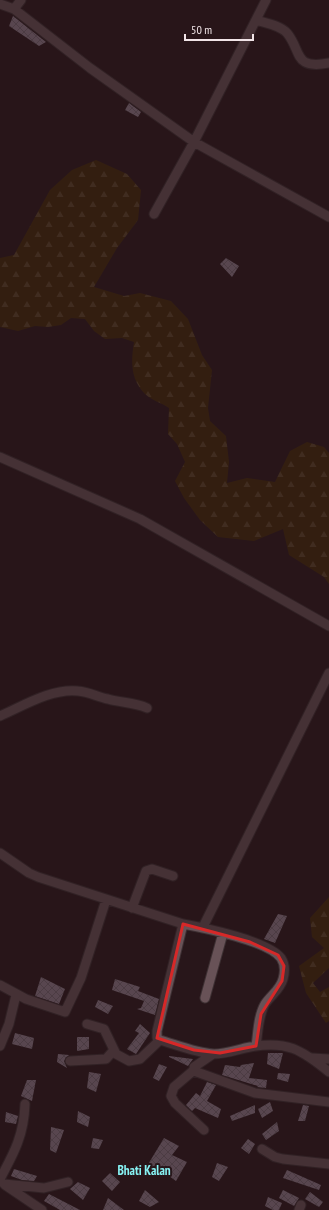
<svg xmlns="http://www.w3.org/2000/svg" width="329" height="1210" font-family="'PT Sans Narrow',sans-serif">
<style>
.forest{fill:url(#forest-firs)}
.building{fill:url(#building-cross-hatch)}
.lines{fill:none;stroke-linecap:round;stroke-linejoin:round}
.minor-casing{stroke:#3d3033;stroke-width:11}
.minor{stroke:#685257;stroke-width:9}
.marked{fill:none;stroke:#d62828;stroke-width:3;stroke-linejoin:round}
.labels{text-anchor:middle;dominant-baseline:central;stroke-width:4;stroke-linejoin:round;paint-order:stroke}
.quarter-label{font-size:13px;font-weight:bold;fill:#87f3f4;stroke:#28161a}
</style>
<defs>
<pattern id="forest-firs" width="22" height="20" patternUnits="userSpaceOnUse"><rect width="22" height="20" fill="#422905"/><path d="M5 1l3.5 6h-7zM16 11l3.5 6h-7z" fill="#5e4829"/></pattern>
<pattern id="building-cross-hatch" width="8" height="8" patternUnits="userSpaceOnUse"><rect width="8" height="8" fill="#928190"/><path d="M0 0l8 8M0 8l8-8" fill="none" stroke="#786c76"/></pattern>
</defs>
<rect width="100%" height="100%" fill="#28161a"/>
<path class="forest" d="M 96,160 L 127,174 L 141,190 L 138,220 L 117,248 L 94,287 L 124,296 L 140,293 L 171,301 L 188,319 L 202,355 L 212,370 L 208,408 L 210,421 L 226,436 L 229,462 L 227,483 L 247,478 L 275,482 L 290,451 L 307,442 L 324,447 L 329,453 L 329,584 L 324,577 L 289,555 L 283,529 L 254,541 L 218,537 L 200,520 L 184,498 L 175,481 L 185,462 L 177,444 L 168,434 L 169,408 C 162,403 151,400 145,394 C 130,379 131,361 134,342 L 122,338 L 105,339 L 94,331 L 85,319 L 71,318 L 61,325 L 48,327 L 35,326 L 18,331 L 0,327 L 0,258 L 14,255 L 50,190 L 72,170 Z
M 329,897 L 329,968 L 313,983 L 320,992 L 329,987 L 329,1021 L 326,1023 L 306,993 L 299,966 L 324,948 L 312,937 L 310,918 Z"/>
<path class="building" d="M 13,16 L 46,42 L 39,46 L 9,26 Z
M 129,103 L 141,112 L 138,117 L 125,110 Z
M 226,258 L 239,266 L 232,277 L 220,264 Z
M 278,914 L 287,916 L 275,943 L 264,939 Z
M 41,977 L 65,989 L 59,1004 L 35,996 Z
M 115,979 L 140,987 L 138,991 L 159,999 L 155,1015 L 137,1009 L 141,1008 L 144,1001 L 112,990 Z
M 98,1000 L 113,1006 L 108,1014 L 95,1007 Z
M 140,1024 L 150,1033 L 136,1054 L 127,1049 L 139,1033 L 135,1031 Z
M 15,1033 L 34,1038 L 32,1049 L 12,1044 Z
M 77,1037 L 89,1037 L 89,1049 L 77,1051 Z
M 268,1053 L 283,1053 L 279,1069 L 267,1064 Z
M 58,1054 L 69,1055 L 64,1061 L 67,1068 L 57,1062 Z
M 169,1056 L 193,1059 L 188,1066 L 169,1057 Z
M 254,1063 L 249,1078 L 267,1080 L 266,1088 L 257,1087 L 258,1086 L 222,1075 L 225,1065 L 240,1067 L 241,1065 Z
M 159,1064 L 167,1067 L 159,1081 L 153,1078 Z
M 89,1072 L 101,1074 L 96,1092 L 87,1088 Z
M 278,1073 L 290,1074 L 288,1082 L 277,1079 Z
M 27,1080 L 36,1080 L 32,1101 L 21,1096 Z
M 207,1082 L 216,1085 L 207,1101 L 221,1109 L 218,1118 L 195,1108 L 192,1111 L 186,1105 L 196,1093 L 200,1096 Z
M 270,1102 L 273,1111 L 262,1118 L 258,1109 Z
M 255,1105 L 255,1113 L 232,1121 L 230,1116 Z
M 303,1105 L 309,1106 L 305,1121 L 298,1121 Z
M 78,1111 L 90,1117 L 88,1127 L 77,1122 Z
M 6,1112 L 18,1116 L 16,1124 L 5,1122 Z
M 277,1122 L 279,1131 L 266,1140 L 262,1134 Z
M 51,1127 L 64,1130 L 56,1153 L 50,1150 Z
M 93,1138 L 103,1140 L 99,1149 L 91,1148 Z
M 164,1138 L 179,1146 L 172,1155 L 187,1162 L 176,1181 L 162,1171 L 161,1177 L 147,1166 Z
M 248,1139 L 255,1144 L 249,1154 L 241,1148 Z
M 217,1163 L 228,1167 L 219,1181 L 212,1177 Z
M 14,1169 L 37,1176 L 34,1181 L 22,1180 L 11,1176 Z
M 287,1170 L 321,1185 L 319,1190 L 283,1178 Z
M 110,1173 L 120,1182 L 112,1191 L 102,1181 Z
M 78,1182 L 90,1188 L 83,1200 L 70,1189 Z
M 145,1190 L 159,1202 L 150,1207 L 139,1201 Z
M 283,1190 L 299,1198 L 294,1206 L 279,1198 Z
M 310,1192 L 323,1202 L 319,1207 L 305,1199 Z
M 49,1194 L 80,1210 L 60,1210 L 44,1201 Z
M 268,1197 L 282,1203 L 279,1210 L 273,1210 L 265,1206 Z
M 108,1198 L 124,1210 L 103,1210 Z"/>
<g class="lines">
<defs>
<path id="minor" d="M 0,4 L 14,9 L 90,68 L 194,142 L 329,217
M 14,9 L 21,0
M 256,20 C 265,23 280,25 287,33 C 302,51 293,70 329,63
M 154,214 L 194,142 L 266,0
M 0,457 L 140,519 L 329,626
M 0,716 C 23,706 52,688 78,691 C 89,692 98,697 108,699 C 121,703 134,702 147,708
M 0,853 L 29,873 L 38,877 L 183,924 C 205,928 268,941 281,958 C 285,964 285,972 283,979 C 280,990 271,995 265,1004 C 258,1016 258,1033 256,1046
M 132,908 L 146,871 L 152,869 L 173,876
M 183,924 L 157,1031 L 157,1038 L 160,1040 C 177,1045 196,1053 214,1054 C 226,1054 239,1049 250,1047 C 287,1040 302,1050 329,1072
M 203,927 L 329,673
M 0,985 L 26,999 L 65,1012 L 81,978 L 106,900
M 205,998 L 223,933
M 87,1024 L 104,1029 L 116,1054 L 129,1061 L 140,1059 L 160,1040
M 0,1046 L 9,1024 L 16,995
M 213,1054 L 194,1067 L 194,1071 L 255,1093 L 329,1102
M 312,1058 L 329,1059
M 70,1061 L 106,1059 L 114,1050
M 194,1070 L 174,1087 L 171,1096 L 175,1103 L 204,1130
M 262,1149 L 275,1157 L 283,1159 L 329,1164
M 0,1179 C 14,1153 24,1135 25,1104
M 4,1184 L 44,1188 L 68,1182
M 5,1185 L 42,1210
M 299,1210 L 301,1205"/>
</defs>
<use href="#minor" class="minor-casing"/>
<use href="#minor" class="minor"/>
</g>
<path d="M0 0H329V1210H0ZM 183,924 L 250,942 L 278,955 L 284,966 L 282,981 L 261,1014 L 256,1046 L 220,1053 L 194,1050 L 157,1038 Z" fill="#28161a" fill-opacity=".55" fill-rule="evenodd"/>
<path class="marked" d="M 183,924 L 250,942 L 278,955 L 284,966 L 282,981 L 261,1014 L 256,1046 L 220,1053 L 194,1050 L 157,1038 Z"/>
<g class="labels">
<g class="quarter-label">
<text x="144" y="1170">Bhati Kalan</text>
</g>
</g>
<path d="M185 34v6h68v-6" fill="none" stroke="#f1e4e7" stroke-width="2"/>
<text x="191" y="34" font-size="12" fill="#f1e4e7" stroke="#28161a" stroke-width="3" paint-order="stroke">50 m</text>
</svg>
